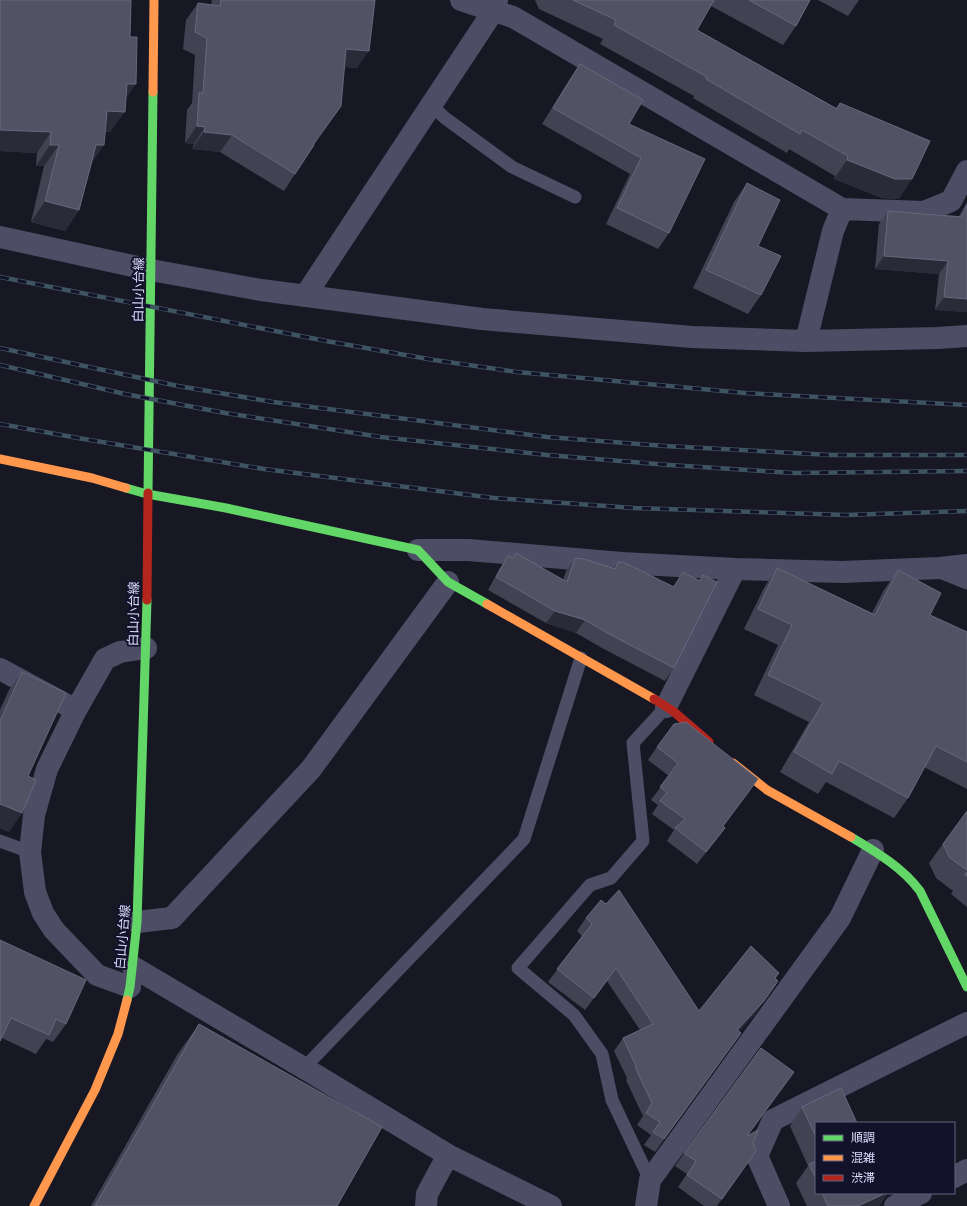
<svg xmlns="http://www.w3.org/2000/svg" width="967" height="1206" font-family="Quicksand,'Noto Sans JP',sans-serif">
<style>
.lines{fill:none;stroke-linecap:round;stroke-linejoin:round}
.lane{stroke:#4d4e66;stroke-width:13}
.street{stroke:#4d4e66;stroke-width:22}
.fast{stroke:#63d668;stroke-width:9}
.slow{stroke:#ff974d;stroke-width:9}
.jam{stroke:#b3261e;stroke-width:9}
.rail-casing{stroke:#3f5461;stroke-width:4.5}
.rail{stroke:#13122b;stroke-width:3;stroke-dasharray:9;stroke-linecap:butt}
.wall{fill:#424253}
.shaded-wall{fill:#2a2a39}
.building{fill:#525265;stroke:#68687d}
.labels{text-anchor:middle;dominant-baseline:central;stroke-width:4;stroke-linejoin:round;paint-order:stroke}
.street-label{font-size:13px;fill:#ddddfe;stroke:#13122b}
</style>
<rect width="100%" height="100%" fill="#181825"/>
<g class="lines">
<path class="lane" d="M 431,105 L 445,118 L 512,167 L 575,197
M 937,571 L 967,583
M 0,841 L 30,852
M 304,1068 L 524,839 L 581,658
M 650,1180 L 612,1100 L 602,1054 L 574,1015 L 518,968 L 590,885 L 611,878 L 643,841 L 633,743 L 666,707"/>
<path class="street" d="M 461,0 L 513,17 L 842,209 L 924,212 L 951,201 L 967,171
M 0,237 L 151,270 L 261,290 L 482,319 L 692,337 L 806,341 L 938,338 L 967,336
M 305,296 L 494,10 L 497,0
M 806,341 L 833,231 L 842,209
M 418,550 L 468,550 L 622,563 L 735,569 L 842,572 L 940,568 L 967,565
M 0,669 L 76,710
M 666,707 L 735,569
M 137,922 L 172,918 L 311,769 L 448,582
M 133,967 L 304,1068 L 448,1155 L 551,1206
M 130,987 L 97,975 L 54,930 L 43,913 L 35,892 L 30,852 L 34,815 L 47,769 L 76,710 L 105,659 L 120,652 L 146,648
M 954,1177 L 967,1170
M 426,1206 L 427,1194 L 448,1155
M 646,1206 L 650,1180 L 840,918 L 873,850
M 779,1206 L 757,1156 L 773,1120 L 967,1023
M 895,1206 L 921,1193"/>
<path class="fast" d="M 126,488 L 147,494 L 226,508 L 418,550 L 448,582 L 487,604
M 148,493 L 153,92
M 851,837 C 876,852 902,867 920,891 L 967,987
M 127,1000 L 130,987 L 137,922 L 147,600"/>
<path class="slow" d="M 153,92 L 154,0
M 0,459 L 92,478 L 126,488
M 487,604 L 654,699
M 733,763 L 767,790 L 851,837
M 34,1206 L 95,1090 L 118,1034 L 127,1000"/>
<path class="jam" d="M 147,600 L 148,493
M 654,699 L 673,711 L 709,742"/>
<defs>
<path id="rail" d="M 0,277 L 326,341 L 434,360 L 517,372 L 745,393 L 967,405
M 0,348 L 178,386 L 273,402 L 547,437 L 665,446 L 831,455 L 967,455
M 0,365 L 125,394 L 225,413 L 381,437 L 547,455 L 669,465 L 794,473 L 967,471
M 0,424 L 78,438 L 264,469 L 494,498 L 634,508 L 846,515 L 967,511"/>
</defs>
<use href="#rail" class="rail-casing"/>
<use href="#rail" class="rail"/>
</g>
<path class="wall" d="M 0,0 L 126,99 L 110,132 L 105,132 L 92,163 L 79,210 L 65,231 L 31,222 L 44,166 L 36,166 L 37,153 L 0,151 Z
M 212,0 L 375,0 L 357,68 L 345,67 L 314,145 L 295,174 L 284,191 L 220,152 L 192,149 L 194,144 L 185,143 L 187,110 L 192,103 L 195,55 L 183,49 L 186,20 L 198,3 L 211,5 Z
M 535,0 L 810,0 L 796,26 L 783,45 L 711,6 L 697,30 L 836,108 L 840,103 L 899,199 L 882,198 L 834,179 L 835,176 L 789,149 L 787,153 L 693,98 L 694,96 L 600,44 L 603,39 L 539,9 Z
M 818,0 L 859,0 L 848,16 Z
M 580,64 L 629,124 L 669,233 L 658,249 L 606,224 L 630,174 L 542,124 L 569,80 Z
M 747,183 L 758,246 L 761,295 L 748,314 L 693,288 L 734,202 Z
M 967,202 L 967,312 L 935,310 L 939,274 L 875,269 L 879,224 L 888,211 L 959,216 Z
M 516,553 L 563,580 L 566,571 L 575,558 L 613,568 L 618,562 L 673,587 L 683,572 L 699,580 L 703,575 L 674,668 L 665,681 L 602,648 L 576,633 L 546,623 L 488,590 L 500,568 L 508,556 L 513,558 Z
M 777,568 L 872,613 L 884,590 L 898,570 L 930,615 L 967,632 L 967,789 L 924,767 L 908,798 L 894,818 L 826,782 L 818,794 L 780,772 L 809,722 L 754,695 L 778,645 L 744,629 L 764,588 Z
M 22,672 L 28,776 L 9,832 L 0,828 L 0,710 L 9,690 Z
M 657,747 L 749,792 L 723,826 L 716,840 L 697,864 L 667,841 L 674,830 L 652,814 L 658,805 L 651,800 L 669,776 L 648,760 Z
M 967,811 L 967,907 L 951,894 L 953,891 L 936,878 L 929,863 Z
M 586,918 L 699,1011 L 775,978 L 755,1014 L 739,1031 L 741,1033 L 655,1152 L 644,1145 L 651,1135 L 637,1125 L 643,1116 L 626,1080 L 627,1078 L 614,1051 L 623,1038 L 640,1030 L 607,981 L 585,1010 L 548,982 L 582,936 L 577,931 Z
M 0,940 L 66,1024 L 53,1042 L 46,1039 L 36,1054 L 2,1038 Z
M 199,1024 L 337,1206 L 91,1206 L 177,1055 Z
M 785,1084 L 748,1135 L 753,1143 L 756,1151 L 717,1206 L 704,1206 L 678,1187 L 687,1174 L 675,1166 L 684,1153 Z
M 802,1107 L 816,1123 L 816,1193 L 888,1193 L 879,1206 L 807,1206 L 796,1183 L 808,1166 L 790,1126 Z"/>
<path class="shaded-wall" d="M 346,49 L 369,51 L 357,68 L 334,66 Z
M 127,84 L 136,84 L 122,104 Z
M 107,111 L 125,112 L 110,132 L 92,131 Z
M 197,126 L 205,127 L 194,144 L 185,143 Z
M 0,130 L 51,132 L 37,153 L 0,151 Z
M 204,132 L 232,135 L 220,152 L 192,149 Z
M 50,145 L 59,145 L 44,166 L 36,166 Z
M 96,145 L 104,145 L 90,166 Z
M 847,160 L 912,179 L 899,199 L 882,198 L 834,179 Z
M 45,201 L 79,210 L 65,231 L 31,222 Z
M 884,256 L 948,261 L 939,274 L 875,269 Z
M 944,297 L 967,299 L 967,312 L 935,310 Z
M 555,611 L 585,620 L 576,633 L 546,623 Z
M 758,779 L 749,792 L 714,839 L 723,826 Z
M 0,804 L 22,813 L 9,832 L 0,828 Z
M 725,828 L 716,840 L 697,864 L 706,852 Z
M 769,994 L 755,1014 L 728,1043 L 737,1030 Z
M 886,1193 L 888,1193 L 879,1206 L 858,1206 Z"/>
<path class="building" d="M 0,0 L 131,0 L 130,37 L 137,37 L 136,84 L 127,84 L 125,112 L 107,111 L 104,145 L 96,145 L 79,210 L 45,201 L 59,145 L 50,145 L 51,132 L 0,130 Z
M 221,0 L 375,0 L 369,51 L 346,49 L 341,106 L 313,145 L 314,145 L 295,174 L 232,135 L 204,132 L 205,127 L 197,126 L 199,93 L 203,93 L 207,38 L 195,32 L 198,3 L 220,6 Z
M 573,0 L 714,0 L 697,30 L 837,109 L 840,103 L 930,141 L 912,179 L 895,179 L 847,160 L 848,156 L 802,130 L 800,134 L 706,79 L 707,77 L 614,25 L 616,20 Z
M 749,0 L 810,0 L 796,26 Z
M 580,64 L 643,100 L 629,124 L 705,159 L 669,233 L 617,208 L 641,158 L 553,108 Z
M 747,183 L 780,200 L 758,246 L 781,256 L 761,295 L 706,270 Z
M 967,205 L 967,299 L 944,297 L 948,261 L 884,256 L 888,211 L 961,217 Z
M 516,553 L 567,582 L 575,558 L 584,559 L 615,569 L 618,562 L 623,562 L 674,587 L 683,572 L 700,581 L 703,575 L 717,582 L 674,668 L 611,635 L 585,620 L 555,611 L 496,577 L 508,556 L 513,558 Z
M 777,568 L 875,615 L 898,570 L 941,593 L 930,615 L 967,632 L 967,762 L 936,746 L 908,798 L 839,761 L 832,774 L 794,752 L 823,702 L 768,675 L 792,625 L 758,609 Z
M 22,672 L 66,693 L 28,776 L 36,780 L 22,813 L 0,804 L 0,721 Z
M 686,722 L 758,779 L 723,826 L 725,828 L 706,852 L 675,828 L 685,819 L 660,801 L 667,792 L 660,787 L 678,763 L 657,747 L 674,724 Z
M 967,811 L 967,870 L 950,858 L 943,844 Z
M 967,872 L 967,876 L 965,875 Z
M 619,890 L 699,1011 L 751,946 L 779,973 L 775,978 L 778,981 L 764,1001 L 737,1030 L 741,1033 L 664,1139 L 653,1132 L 660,1122 L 646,1113 L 652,1103 L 635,1067 L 636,1066 L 623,1038 L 653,1024 L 616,968 L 594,998 L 557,969 L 592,924 L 586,918 L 601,900 L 606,904 Z
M 0,940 L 86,980 L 66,1024 L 56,1019 L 49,1035 L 11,1018 L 0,1041 Z
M 199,1024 L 382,1127 L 337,1206 L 95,1206 Z
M 761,1048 L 794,1072 L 747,1136 L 758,1130 L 753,1143 L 756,1151 L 722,1199 L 687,1175 L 696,1161 L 684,1153 Z
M 841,1088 L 857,1123 L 816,1123 L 816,1137 L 802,1107 Z
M 816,1161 L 816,1179 L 809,1164 Z
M 822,1193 L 886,1193 L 858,1206 L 828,1206 Z"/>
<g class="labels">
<g class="street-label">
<text transform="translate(138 290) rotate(-89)">白山小台線</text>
<text transform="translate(133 614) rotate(-89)">白山小台線</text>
<text transform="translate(122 937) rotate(-85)">白山小台線</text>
</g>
</g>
<rect x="815" y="1122" width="140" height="72" fill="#13122b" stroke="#64637f"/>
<rect x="823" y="1135" width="20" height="6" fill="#63d668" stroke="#64637f"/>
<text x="851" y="1142" font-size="12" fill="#ddddfe">順調</text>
<rect x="823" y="1155" width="20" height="6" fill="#ff974d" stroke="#64637f"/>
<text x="851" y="1162" font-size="12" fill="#ddddfe">混雑</text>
<rect x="823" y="1175" width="20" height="6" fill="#b3261e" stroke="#64637f"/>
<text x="851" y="1182" font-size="12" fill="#ddddfe">渋滞</text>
</svg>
